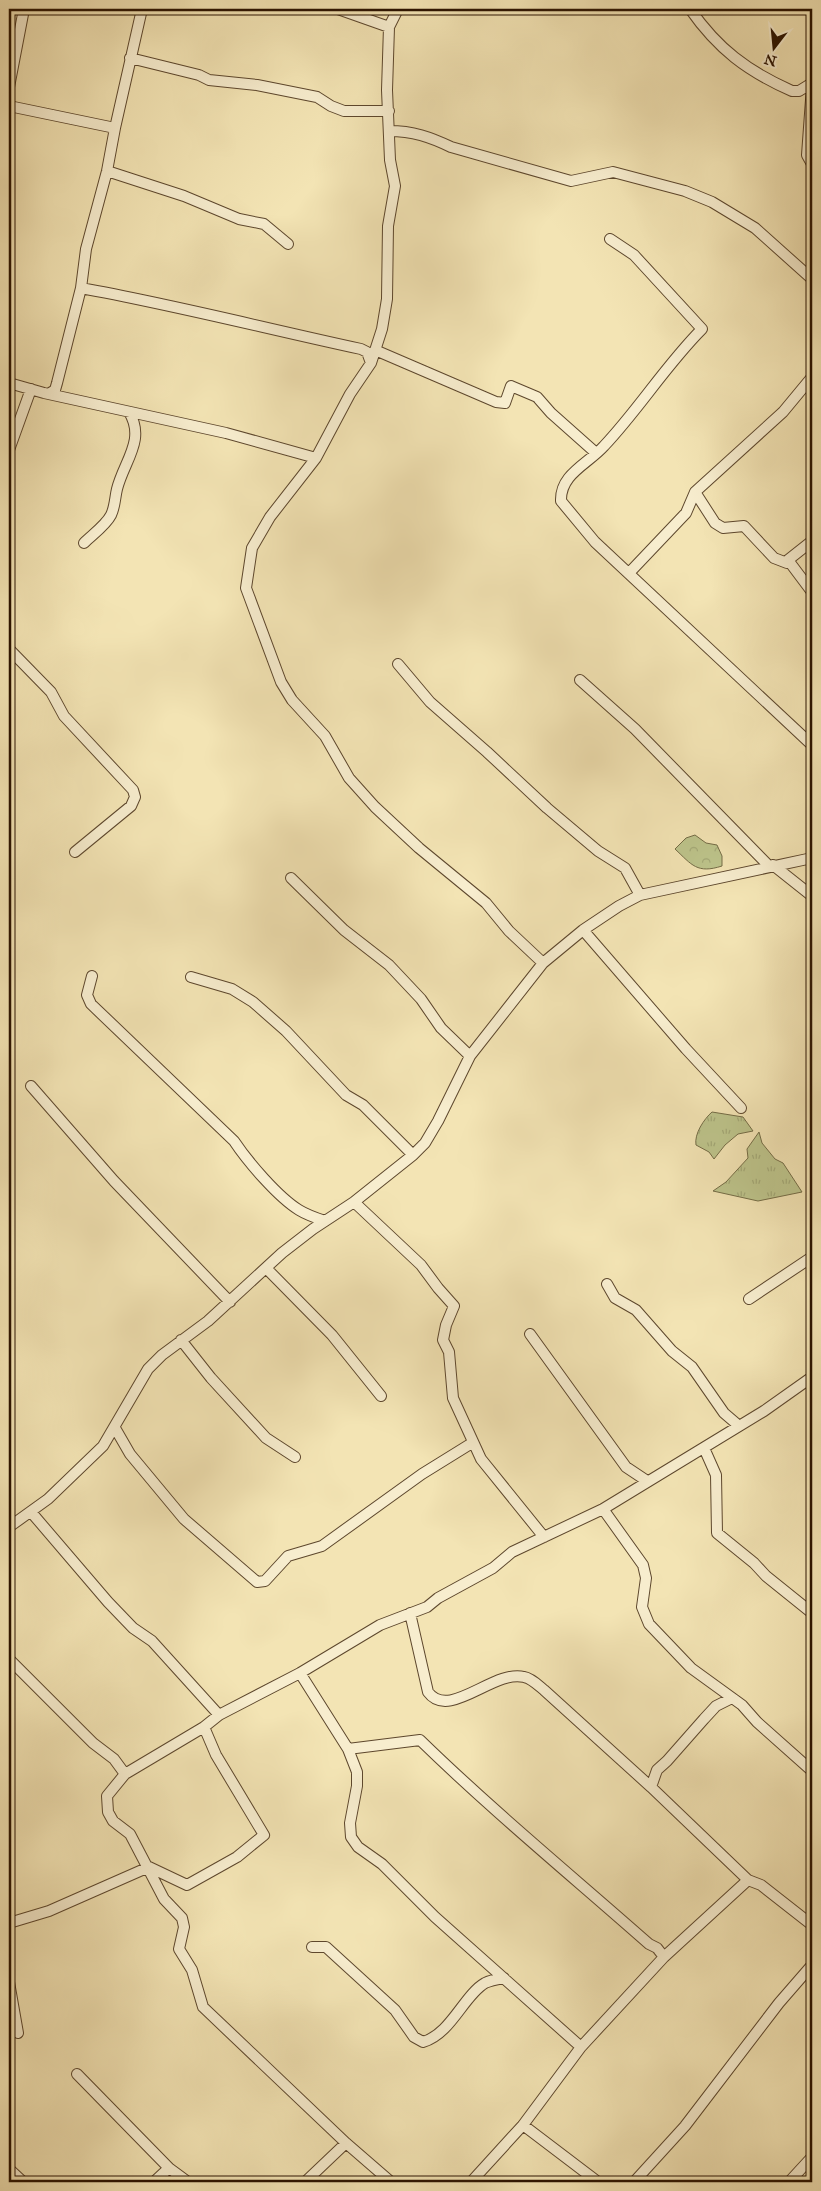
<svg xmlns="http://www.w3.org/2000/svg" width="821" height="2191" font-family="'IM FELL Great Primer',serif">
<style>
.grass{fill:url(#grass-tufts);stroke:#746c46}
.forest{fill:url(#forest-crowns);stroke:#746c46}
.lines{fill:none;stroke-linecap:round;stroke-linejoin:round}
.minor-casing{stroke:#5d472d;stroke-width:12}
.minor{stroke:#f7edce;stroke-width:10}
</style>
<defs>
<pattern id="grass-tufts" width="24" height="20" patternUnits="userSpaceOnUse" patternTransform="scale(1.25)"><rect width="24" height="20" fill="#bdc48b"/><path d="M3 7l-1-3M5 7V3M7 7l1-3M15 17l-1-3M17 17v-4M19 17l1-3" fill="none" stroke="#a3a876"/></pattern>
<pattern id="forest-crowns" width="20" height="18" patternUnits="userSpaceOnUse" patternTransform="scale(1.25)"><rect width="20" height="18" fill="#bdc48b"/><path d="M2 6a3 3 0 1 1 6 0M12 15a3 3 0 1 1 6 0" fill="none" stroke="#a3a876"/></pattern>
</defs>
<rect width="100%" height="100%" fill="#f3e4b4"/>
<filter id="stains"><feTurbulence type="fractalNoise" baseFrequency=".004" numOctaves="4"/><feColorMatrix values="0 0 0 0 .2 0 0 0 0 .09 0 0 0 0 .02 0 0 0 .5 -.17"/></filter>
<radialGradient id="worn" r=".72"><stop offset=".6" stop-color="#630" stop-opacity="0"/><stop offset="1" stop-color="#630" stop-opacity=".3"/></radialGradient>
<path class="grass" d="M 712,1112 L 743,1117 L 753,1131 L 738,1134 L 725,1145 L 714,1159 L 709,1152 L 696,1145 C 694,1134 704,1119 712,1112 Z
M 759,1132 L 762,1143 L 775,1159 L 783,1163 L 802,1192 L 758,1201 L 713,1191 L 726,1182 L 748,1158 L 747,1149 Z"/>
<path class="forest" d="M 695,835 L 706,843 L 717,845 L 722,856 L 722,866 C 697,874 692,865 675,849 L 686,838 Z"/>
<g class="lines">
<defs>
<path id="minor" d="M 338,9 L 389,27
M 398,9 L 389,27 L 387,90 L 390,160 L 395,186 L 388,226 L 387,299 L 382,329 L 371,363 L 350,394 L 316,458 L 270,517 L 252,548 L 246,588 L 281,682 L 292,700 L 325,736 L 349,778 L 375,807 L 419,848 L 486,903 L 509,931 L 543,963
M 690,9 C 718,49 747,71 792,91 L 799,91 L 812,83
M 130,58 L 199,75 L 209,80 L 257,85 L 317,97 L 331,106 L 344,111 L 389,111
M 812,86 L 807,155 L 812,164
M 9,87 L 24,9
M 9,106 L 115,128
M 389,131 C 413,131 430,137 451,147 L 571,181 L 613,172 L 685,191 L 712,202 L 755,228 L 812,279
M 107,171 L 184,196 L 239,219 L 264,224 L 288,244
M 610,239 L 634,255 L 702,329 C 666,365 639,409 604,446 C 588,464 560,474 561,501 L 595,542 L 812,745
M 81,288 C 175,305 268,329 361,349 L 367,352 L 371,363
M 375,350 L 496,402 L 505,403 L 511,386 L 537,397 L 551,413 L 596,453
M 9,383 L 44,393 L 226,433 L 316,458
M 50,393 L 55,390 L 57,383 L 81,288 L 86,249 L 107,171 L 115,128 L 142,9
M 9,450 L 31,389
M 695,492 L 715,523 L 723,528 L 744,526 L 774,558 L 787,563 L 788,560 L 812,592
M 84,543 C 92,535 106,525 111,515 C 115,507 115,497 117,489 C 124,461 146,440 129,412
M 788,560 L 812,541
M 629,573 L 686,513 L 695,492 L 783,412 L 812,377
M 9,649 L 51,692 L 64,716 L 133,790 L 135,797 L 131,806 L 75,852
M 398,664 L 430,702 L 487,752 L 547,808 L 598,851 L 625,868 L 640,895
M 580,680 L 635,729 L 769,866
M 773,865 L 812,896
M 291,878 L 344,930 L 389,965 L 421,999 L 441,1028 L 470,1056
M 583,930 L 686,1049 L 741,1108
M 92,976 L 87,995 L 91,1004 L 234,1141 C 248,1162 278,1197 299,1210 C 307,1215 316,1218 325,1221
M 191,977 L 232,989 L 253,1002 L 286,1031 L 346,1095 L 363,1105 L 413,1155
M 31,1086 L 114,1181 L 230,1302
M 354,1202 L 421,1265 L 438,1288 L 454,1306 L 446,1325 L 443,1340 L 449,1352 L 453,1398 L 481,1459 L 544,1537
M 266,1268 L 332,1335 L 381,1396
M 607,1284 L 615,1298 L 636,1310 L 672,1351 L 692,1367 L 724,1413 L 738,1425
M 749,1299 L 812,1257
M 530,1334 L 626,1467 L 647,1481
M 181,1340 L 211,1378 L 266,1438 L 295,1457
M 115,1428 L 130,1454 L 184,1519 L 257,1582 L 265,1581 L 288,1556 L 322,1546 L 422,1474 L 472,1443
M 704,1448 L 716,1475 L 717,1533 L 754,1563 L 766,1576 L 812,1613
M 603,1509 L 643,1565 L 646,1578 L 642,1607 L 649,1624 L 691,1668 L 742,1705 L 757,1722 L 812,1771
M 31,1512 L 108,1602 L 133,1628 L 152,1641 L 219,1715
M 9,1527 L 48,1499 L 103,1446 L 148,1369 L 162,1355 L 208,1321 L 282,1253 L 313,1229 L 354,1202 L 413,1155 L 425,1143 L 438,1121 L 470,1056 L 543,963 L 583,930 L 619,906 L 640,895 L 812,858
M 410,1613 L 428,1692 C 449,1721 494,1669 524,1677 C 531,1678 538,1685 544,1690 L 651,1787 L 748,1880 L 761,1885 L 812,1925
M 9,1659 L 93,1743 L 114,1759 L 125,1774
M 300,1673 L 348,1749 L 357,1772 L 357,1786 L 350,1823 L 351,1837 L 358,1847 L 382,1864 L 435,1917 L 581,2047
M 204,1727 L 125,1774 L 107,1796 L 108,1812 L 113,1821 L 130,1834 L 164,1899 L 182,1918 L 184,1927 L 179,1949 L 192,1970 L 203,2007 L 346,2143 L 391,2182
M 348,1749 L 420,1740 C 493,1811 572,1876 649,1944 L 657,1948 L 664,1957
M 651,1787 L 657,1770 L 667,1761 L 704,1719 L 716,1706 L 732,1698
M 9,1923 L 49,1911 L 149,1867 L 187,1885 L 237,1857 L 264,1835 L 216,1755 L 204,1727 L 219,1715 L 300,1673 L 380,1625 L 427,1607 L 438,1598 L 493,1568 L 512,1552 L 603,1509 L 764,1411 L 812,1377
M 312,1947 L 326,1947 L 395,2010 L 414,2037 L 423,2042 C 451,2034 464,1995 485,1983 C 491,1980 498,1979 504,1978
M 9,1982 L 18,2033
M 77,2074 L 169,2168
M 523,2125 L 598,2182
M 9,2169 L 23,2182
M 154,2182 L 169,2168 L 188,2182
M 305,2182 L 346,2143
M 471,2182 L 523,2125 L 581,2047 L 664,1957 L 748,1880
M 634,2182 L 685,2126 L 779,2003 L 812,1965
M 789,2182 L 812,2157"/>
</defs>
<use href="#minor" class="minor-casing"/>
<use href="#minor" class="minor"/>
</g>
<rect width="821" height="2191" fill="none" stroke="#f3e4b4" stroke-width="30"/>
<rect x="10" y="10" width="801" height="2171" fill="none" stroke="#2b1300" stroke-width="2.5"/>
<rect x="15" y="15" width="791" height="2161" fill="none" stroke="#2b1300"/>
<g transform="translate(774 48) rotate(196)" stroke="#f7edce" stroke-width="4" paint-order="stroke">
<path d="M0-4L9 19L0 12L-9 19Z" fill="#2b1300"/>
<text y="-8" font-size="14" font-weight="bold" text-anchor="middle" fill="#2b1300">N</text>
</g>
<rect width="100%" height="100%" filter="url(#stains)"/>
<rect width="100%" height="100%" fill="url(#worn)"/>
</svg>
